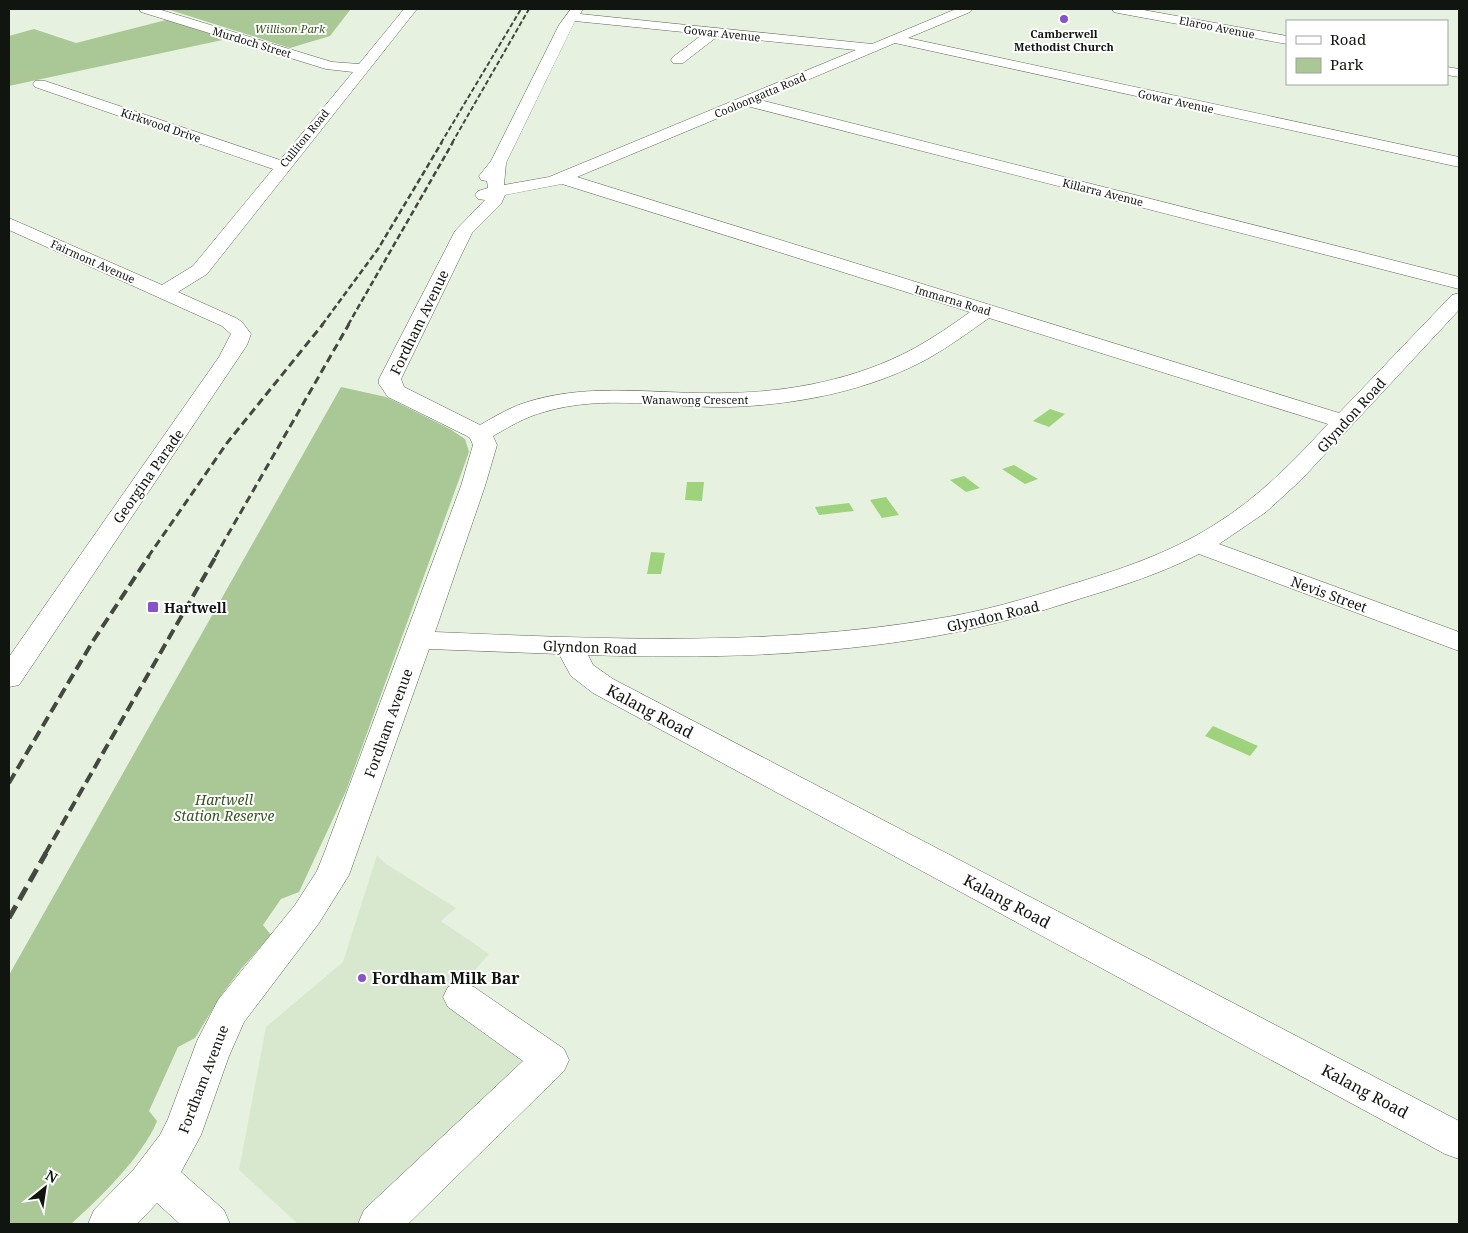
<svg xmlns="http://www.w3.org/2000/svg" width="1468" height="1233" font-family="'Noto Serif',serif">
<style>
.built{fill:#d8e8cf}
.green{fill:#a9c895}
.water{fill:#9ed27c}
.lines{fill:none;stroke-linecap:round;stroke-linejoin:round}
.minor-casing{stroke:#5c6656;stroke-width:1}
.minor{fill:#fff;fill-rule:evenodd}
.rail-far4{stroke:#434940;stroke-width:2;stroke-dasharray:5 2.5;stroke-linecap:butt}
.rail-far3{stroke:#434940;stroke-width:2.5;stroke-dasharray:6 3;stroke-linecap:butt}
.rail-far2{stroke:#434940;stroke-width:3;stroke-dasharray:8 4.5;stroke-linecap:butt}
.rail-far1{stroke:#434940;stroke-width:4;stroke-dasharray:11 5.5;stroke-linecap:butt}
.rail{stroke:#434940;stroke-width:5;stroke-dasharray:14 7;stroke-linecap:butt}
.poi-dot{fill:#8752ca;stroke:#fff;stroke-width:2}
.labels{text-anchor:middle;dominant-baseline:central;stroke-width:4;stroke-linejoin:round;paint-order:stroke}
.far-street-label{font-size:11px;fill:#11150f;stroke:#fff}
.far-park-label{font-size:11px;font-style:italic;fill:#34541a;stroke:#fff}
.far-poi-label{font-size:11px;font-weight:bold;fill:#11150f;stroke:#fff}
.street-label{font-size:14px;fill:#11150f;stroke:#fff}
.poi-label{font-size:14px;font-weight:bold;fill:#11150f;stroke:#fff;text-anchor:start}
.park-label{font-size:14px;font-style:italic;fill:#34541a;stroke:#fff}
.near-street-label{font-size:16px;fill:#11150f;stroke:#fff}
.near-poi-label{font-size:16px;font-weight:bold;fill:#11150f;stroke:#fff;text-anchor:start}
</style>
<rect width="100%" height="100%" fill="#e6f2df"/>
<path class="built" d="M 377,855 L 386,864 L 456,908 L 441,921 L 489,954 L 462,985 L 567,1060 L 395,1224 L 298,1224 L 239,1170 L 266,1027 L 343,962 Z"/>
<path class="green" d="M 167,9 L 358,9 L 350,10 L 330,36 L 290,48 Z
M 170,19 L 227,39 L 9,86 L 9,36 L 34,29 L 76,43 Z
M 341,387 L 386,397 L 450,429 L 465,439 L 469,452 L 346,791 L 299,892 L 281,899 L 263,925 L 271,935 L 241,969 L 222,994 L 195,1038 L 178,1047 L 149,1111 L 157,1121 C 143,1156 99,1199 71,1224 L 9,1224 L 9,975 Z"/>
<path class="water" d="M 1050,409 L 1065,414 L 1049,427 L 1033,421 Z
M 1014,465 L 1038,479 L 1025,484 L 1002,469 Z
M 964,476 L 980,488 L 966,492 L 950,480 Z
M 687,482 L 704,482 L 702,501 L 685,500 Z
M 886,497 L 899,515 L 882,518 L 870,500 Z
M 849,503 L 854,511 L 819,515 L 815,507 Z
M 651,552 L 665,553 L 661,574 L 647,574 Z
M 1213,726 L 1258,746 L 1250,756 L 1205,736 Z"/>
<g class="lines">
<defs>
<path id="minor" d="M 139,9 L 158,9 L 332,62 L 359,64 L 404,9 L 417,9 L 207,274 L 178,292 L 236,318 L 242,322 L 251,334 L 247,345 L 19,685 L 9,687 L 9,657 L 219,357 L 231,334 L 222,326 L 9,230 L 9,218 L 162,285 L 193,266 L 273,169 L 35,87 L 33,84 L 35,81 L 45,81 L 280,160 L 353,72 L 326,69 L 141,12 Z
M 571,9 L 583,9 L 580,14 L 872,44 L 956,9 L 972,9 L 970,12 L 908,38 L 1459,157 L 1459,167 L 895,43 L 760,100 L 1459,277 L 1459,289 L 747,106 L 577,177 L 1339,413 L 1452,295 L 1459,293 L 1459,310 L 1301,480 L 1266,512 L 1219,544 L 1459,632 L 1459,651 L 1199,554 C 1162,573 1122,586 1082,598 C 1034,614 985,627 936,636 C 821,656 704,659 588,655 L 593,665 L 613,679 L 1459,1121 L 1459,1159 L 1445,1154 L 593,693 L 571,676 L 559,654 L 429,649 L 349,875 L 319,923 L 244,1022 L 229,1056 L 201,1135 L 181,1172 L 224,1210 L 230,1224 L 180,1224 L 157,1203 L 137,1224 L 88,1224 L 94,1210 L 134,1169 L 160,1135 L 168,1119 L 197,1041 L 218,1000 L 295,905 L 317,871 L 325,851 L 461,486 L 473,445 L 470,438 L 467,436 L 388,397 L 379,384 L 379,379 L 455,231 L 485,200 L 478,199 L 475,195 L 478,191 L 488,188 L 487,181 L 481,180 L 479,176 L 491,161 L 559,25 ZM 575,21 L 703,34 L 673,57 L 671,60 L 673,63 L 683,63 L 718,36 L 856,50 L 549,177 L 504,185 L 506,163 ZM 562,184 L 970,312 C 952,325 933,338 913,349 C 857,379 791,392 727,393 C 660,395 590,381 524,403 C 509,408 494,417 480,425 L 404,387 L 401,379 L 472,233 L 501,204 L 505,195 ZM 989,318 L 1328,424 C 1293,462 1258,498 1214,525 C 1170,553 1119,570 1069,585 C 1025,599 981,612 935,619 C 769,647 601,639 435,632 L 485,486 L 497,445 L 493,436 C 509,427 525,417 544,412 C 603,394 668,408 728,407 C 796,405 869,391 929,358 C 950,346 969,332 989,318 Z
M 1112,9 L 1138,9 L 1287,36 L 1287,44 L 1118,13 L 1114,12 Z
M 1447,67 L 1459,69 L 1459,77 L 1447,75 Z
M 461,982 L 474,987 L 564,1049 L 569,1060 L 564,1071 L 408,1224 L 358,1224 L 364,1210 L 523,1061 L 448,1007 L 443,997 L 448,987 Z"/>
</defs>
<use href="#minor" class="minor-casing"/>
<use href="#minor" class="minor"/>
<path class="rail-far4" d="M 441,143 L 521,9
M 452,143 L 529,9"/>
<path class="rail-far3" d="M 322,325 L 378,249 L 442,142
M 348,325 L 453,142"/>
<path class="rail-far2" d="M 148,557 L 227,443 L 323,324
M 215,557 L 349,324"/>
<path class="rail-far1" d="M 9,783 L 93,641 L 149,556
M 45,854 L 216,556"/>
<path class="rail" d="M 9,918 L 46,853"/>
</g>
<g class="poi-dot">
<circle cx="1064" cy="19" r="5"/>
<rect x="147" y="601" width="12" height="12" rx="2.5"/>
<circle cx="362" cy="978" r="5"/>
</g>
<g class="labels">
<g class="far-street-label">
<text transform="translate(1217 27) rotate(11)">Elaroo Avenue</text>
<text transform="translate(722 33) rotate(6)">Gowar Avenue</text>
<text transform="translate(252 42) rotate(17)">Murdoch Street</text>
<text transform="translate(760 95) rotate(-23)">Cooloongatta Road</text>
<text transform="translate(1176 101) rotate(12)">Gowar Avenue</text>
<text transform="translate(161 125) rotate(19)">Kirkwood Drive</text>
<text transform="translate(304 138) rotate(-51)">Culliton Road</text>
<text transform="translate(1103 192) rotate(14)">Killarra Avenue</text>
<text transform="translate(93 261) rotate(24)">Fairmont Avenue</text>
<text transform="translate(953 300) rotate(17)">Immarna Road</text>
<text x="695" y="399">Wanawong Crescent</text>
</g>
<g class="far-park-label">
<text x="290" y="28">Willison Park</text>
</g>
<g class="far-poi-label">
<text x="1064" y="33">Camberwell<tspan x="1064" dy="13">Methodist Church</tspan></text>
</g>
<g class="street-label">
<text transform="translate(419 322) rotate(-64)">Fordham Avenue</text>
<text transform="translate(1351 415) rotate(-48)">Glyndon Road</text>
<text transform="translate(148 476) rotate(-55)">Georgina Parade</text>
<text transform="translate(1329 594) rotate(20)">Nevis Street</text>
<text transform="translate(993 616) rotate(-13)">Glyndon Road</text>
<text transform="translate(590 647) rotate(2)">Glyndon Road</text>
<text transform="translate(388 723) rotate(-70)">Fordham Avenue</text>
<text transform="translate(203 1079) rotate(-69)">Fordham Avenue</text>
</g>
<g class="poi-label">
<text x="164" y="607">Hartwell</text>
</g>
<g class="park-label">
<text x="224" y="799">Hartwell<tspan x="224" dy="16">Station Reserve</tspan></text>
</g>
<g class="near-street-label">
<text transform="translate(650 711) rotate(28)">Kalang Road</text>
<text transform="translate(1007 901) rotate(28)">Kalang Road</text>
<text transform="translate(1365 1091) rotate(28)">Kalang Road</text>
</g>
<g class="near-poi-label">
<text x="372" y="978">Fordham Milk Bar</text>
</g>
</g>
<rect width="1468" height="1233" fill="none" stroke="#11150f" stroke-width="20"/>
<rect x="1286" y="20" width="162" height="65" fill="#ffffff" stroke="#a0a19f"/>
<rect x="1296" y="36" width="25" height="8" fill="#ffffff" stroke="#a0a19f"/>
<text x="1330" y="45" font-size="15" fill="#11150f">Road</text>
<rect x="1296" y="58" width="25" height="15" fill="#a9c895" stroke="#a0a19f"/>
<text x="1330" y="70" font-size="15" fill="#11150f">Park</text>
<g transform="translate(45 1188) rotate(30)" stroke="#ffffff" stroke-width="4" paint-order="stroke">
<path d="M0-4L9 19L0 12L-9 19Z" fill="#11150f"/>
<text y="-8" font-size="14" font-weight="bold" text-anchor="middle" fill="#11150f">N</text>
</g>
</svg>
